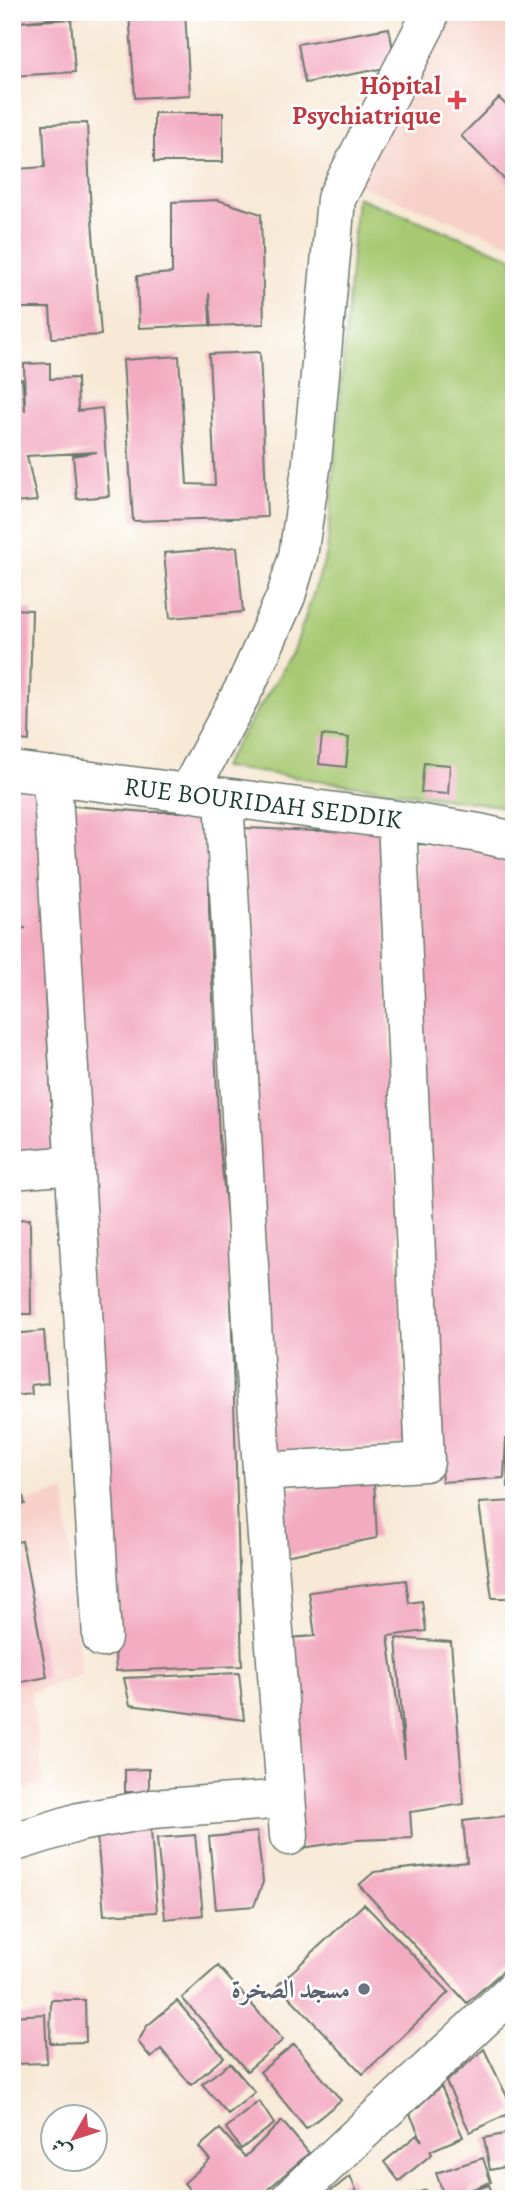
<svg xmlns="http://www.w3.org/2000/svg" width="526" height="2211" font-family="Alegreya,Amiri,serif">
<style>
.built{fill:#f7d1c8}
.green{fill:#a7c972;stroke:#638353;stroke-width:2}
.building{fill:#f3abc2}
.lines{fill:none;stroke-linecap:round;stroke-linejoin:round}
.minor-casing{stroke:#6b796d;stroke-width:41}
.secondary-casing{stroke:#6b796d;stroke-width:41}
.minor{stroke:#fff;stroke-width:38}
.secondary{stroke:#fff;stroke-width:38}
.health-dot{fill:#e0444e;stroke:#fff;stroke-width:2.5}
.worship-dot{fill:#6b7280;stroke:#fff;stroke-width:2.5}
.labels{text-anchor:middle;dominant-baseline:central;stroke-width:5;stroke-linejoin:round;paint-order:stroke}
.health-label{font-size:26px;font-weight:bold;fill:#be3a42;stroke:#fff;text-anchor:end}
.street-label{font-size:26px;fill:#1f3d34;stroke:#fff}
.worship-label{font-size:26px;font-weight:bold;fill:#5b616d;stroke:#fff;text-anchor:end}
</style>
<rect width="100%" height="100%" fill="#fff"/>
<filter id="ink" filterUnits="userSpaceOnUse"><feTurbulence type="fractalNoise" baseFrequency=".0143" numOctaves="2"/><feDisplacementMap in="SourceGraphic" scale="14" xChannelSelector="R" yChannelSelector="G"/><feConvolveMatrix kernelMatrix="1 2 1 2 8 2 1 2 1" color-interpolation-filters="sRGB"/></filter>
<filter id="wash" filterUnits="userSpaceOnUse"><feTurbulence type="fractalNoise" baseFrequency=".00686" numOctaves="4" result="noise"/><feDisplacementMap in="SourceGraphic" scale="28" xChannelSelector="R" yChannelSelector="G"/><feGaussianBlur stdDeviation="1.57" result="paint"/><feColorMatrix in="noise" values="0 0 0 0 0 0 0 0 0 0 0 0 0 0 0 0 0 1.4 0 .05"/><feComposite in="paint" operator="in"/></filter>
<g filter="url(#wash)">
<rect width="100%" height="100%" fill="#f7e9d6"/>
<path class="built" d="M 443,12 L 514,12 L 514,245 L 356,184 Z
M 65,1491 L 81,1674 L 31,1693 L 44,1782 L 12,1795 L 12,1506 Z"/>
<path class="green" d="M 357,197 L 514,258 L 514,808 L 222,767 L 293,653 L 327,553 Z"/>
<g id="blocks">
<path class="building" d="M 12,12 L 95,12 L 95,14 L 18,22 L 71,19 L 75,72 L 12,76 Z
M 129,12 L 185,12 L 190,95 L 135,98 Z
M 389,28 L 396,66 L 305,83 L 298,44 Z
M 499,98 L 514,113 L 514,189 L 461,136 Z
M 154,113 L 223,113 L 223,162 L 154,162 Z
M 87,123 L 90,195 L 101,335 L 52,338 L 50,308 L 12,308 L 12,151 L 14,151 L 16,169 L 45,167 L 43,124 Z
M 218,200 L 261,214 L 264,324 L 212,326 L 209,293 L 210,325 L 139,328 L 137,276 L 172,273 L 172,202 Z
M 260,352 L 267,517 L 133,521 L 123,360 L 179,356 L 187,484 L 215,485 L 209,354 Z
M 50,363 L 50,379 L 77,378 L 78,411 L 102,408 L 109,496 L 77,499 L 73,456 L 97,452 L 27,456 L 37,501 L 12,503 L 12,380 L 22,379 L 25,412 L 24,364 Z
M 237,547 L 243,612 L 170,618 L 164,553 Z
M 12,609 L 32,610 L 29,741 L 12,739 Z
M 322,735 L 349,738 L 346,767 L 319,764 Z
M 424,763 L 450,765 L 448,794 L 421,792 Z
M 37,788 L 46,1013 L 55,1161 L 12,1166 L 12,930 L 26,928 L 12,928 L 12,789 Z
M 73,806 L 147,812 L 209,812 L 209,910 L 219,1138 L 229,1235 L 242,1666 L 116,1671 L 71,913 Z
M 244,828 L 315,831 L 382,829 L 405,1445 L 269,1453 Z
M 415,844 L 480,847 L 514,855 L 514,1487 L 508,1487 L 506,1438 L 504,1478 L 442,1482 L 435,1395 Z
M 30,1219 L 31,1314 L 12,1314 L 12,1220 Z
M 44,1331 L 48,1383 L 31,1385 L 32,1394 L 12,1396 L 12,1334 Z
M 12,1450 L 25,1504 L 12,1506 Z
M 374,1481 L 377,1538 L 285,1556 L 281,1490 Z
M 514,1501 L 514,1598 L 492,1598 L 479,1503 Z
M 22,1541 L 47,1677 L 12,1684 L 12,1543 Z
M 406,1580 L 409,1603 L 422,1601 L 426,1631 L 388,1636 L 405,1759 L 396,1638 L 451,1642 L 464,1804 L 410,1812 L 412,1838 L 357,1840 L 301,1848 L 274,1639 L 315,1636 L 309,1592 Z
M 239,1673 L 244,1720 L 130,1705 L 124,1678 Z
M 149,1769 L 149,1792 L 125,1792 L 125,1770 Z
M 514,1815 L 514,1961 L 467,2003 L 359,1885 L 374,1872 L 467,1862 L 463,1821 Z
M 151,1830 L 157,1912 L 104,1915 L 97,1835 Z
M 257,1832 L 263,1882 L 254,1906 L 216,1909 L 209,1837 Z
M 195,1835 L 203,1915 L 165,1919 L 157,1838 Z
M 364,1904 L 449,1992 L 363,2074 L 278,1985 Z
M 218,1966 L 283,2040 L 247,2071 L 182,1998 Z
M 51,2000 L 85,2000 L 86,2042 L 50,2043 Z
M 177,2001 L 224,2057 L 191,2085 L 161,2049 L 151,2058 L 138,2042 L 147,2026 Z
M 45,2014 L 47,2063 L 12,2064 L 12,2016 Z
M 294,2044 L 341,2100 L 306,2129 L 260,2072 Z
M 484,2049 L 514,2111 L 470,2132 L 446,2082 Z
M 230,2063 L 255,2092 L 228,2114 L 202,2084 Z
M 441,2086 L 463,2137 L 430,2151 L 432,2154 L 399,2181 L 384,2162 L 417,2135 L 422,2141 L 410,2114 Z
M 259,2101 L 274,2124 L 241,2149 L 226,2128 Z
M 282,2121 L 309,2153 L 257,2199 L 197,2199 L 184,2183 L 210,2160 L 199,2147 L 220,2129 L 245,2157 Z
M 514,2132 L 514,2165 L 490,2170 L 484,2138 Z
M 483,2158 L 491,2182 L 470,2190 L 473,2199 L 445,2199 L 436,2173 Z
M 350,2176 L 360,2199 L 321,2199 Z
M 489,2185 L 494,2197 L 501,2194 L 503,2199 L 475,2199 L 472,2191 Z
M 426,2190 L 429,2199 L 401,2199 L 401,2198 Z"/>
</g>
</g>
<g filter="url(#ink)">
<use href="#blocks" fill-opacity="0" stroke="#6b796d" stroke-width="2"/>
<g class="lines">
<defs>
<path id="minor" d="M 52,776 L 102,1638
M 200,794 L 397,820 L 479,833 L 514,841
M 224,797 L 254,1360 L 289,1836
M 12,1170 L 75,1165
M 262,1472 L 425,1462 L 397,820
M 12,1843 L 79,1822 L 152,1809 L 286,1799
M 290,2199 L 514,1990"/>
<path id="secondary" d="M 12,771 L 188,793 L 247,683 L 286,596 L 298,556 L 312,462 L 336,199 L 427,22 L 429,12"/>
</defs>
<use href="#minor" class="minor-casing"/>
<use href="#secondary" class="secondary-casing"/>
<use href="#minor" class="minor"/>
<use href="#secondary" class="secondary"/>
</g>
</g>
<path class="health-dot" d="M453.5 89.5h7v7h7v7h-7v7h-7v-7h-7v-7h7z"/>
<circle class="worship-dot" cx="364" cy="1989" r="7"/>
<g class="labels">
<g class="health-label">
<text x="441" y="85">Hôpital<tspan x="441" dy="30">Psychiatrique</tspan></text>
</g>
<g class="street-label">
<text transform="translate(263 803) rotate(7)">RUE BOURIDAH SEDDIK</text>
</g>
<g class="worship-label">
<text x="350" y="1989">مسجد الصخرة</text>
</g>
</g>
<rect width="526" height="2211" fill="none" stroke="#fff" stroke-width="42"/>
<g transform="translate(74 2138) rotate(231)"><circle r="33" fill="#ffffff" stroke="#a5b1ae" stroke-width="2"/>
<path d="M0-5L12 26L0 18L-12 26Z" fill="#d1495b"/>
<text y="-10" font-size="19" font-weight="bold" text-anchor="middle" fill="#1f3d34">ش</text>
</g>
</svg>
